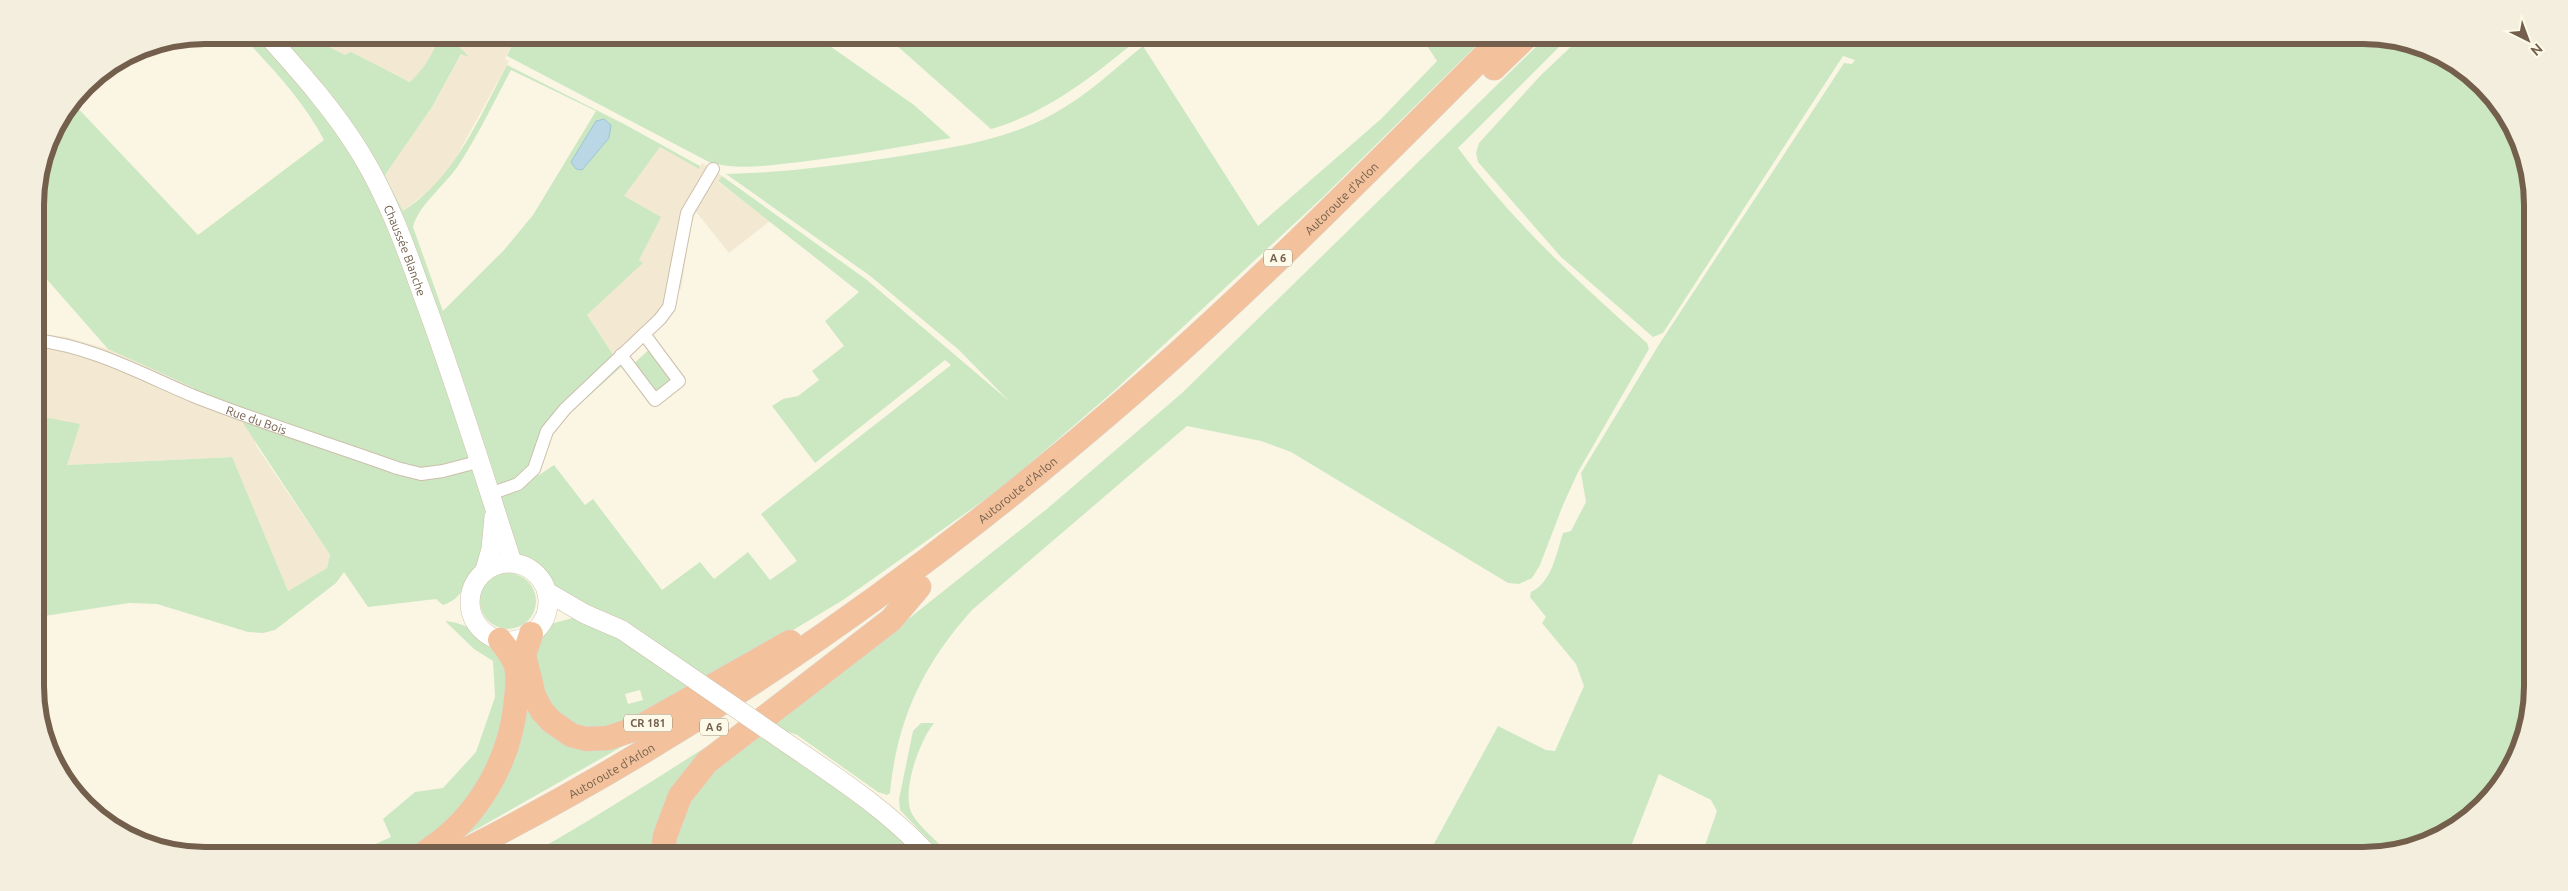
<svg xmlns="http://www.w3.org/2000/svg" width="2568" height="891" font-family="Ubuntu,sans-serif">
<style>
.residential{fill:#f3e9d3}
.green{fill:#cce8c3;fill-rule:evenodd}
.water{fill:#b9d7e4;stroke:#a0c4d5}
.lines{fill:none;stroke-linecap:round;stroke-linejoin:round}
.street-casing{stroke:#ccbfab;stroke-width:14}
.secondary-casing{stroke:#cfc0a9;stroke-width:20}
.highway-casing{stroke:#dbd5d0;stroke-width:25}
.street{stroke:#fff;stroke-width:12}
.secondary{stroke:#fff;stroke-width:19}
.highway{stroke:#f3c29d;stroke-width:24}
.secondary-bridge-casing{stroke:#cfc0a9;stroke-width:20;stroke-linecap:butt}
.secondary-bridge{stroke:#fff;stroke-width:19}
.labels{text-anchor:middle;dominant-baseline:central;stroke-width:4.5;stroke-linejoin:round;paint-order:stroke}
.shield{fill:#fefaea;stroke:#9d8e7b;stroke-width:1}
.shield-label{font-size:11px;font-weight:bold;fill:#735f4b}
.street-label{font-size:12px;fill:#735f4b;stroke:#fefaea}
.rim{fill:none;stroke:#735f4b;stroke-width:6}
</style>
<rect width="100%" height="100%" fill="#fbf6e4"/>
<path class="residential" d="M 305,35 L 440,36 L 434,50 L 420,72 L 411,82 L 351,53 L 345,55 Z
M 446,36 L 516,36 L 505,59 L 509,61 L 453,163 L 436,185 L 403,211 L 385,175 L 432,107 L 462,53 L 467,56 Z
M 660,147 L 699,168 L 702,163 L 713,169 L 722,176 L 718,182 L 770,221 L 729,253 L 696,212 L 691,225 L 681,290 L 676,284 L 673,295 L 616,360 L 587,315 L 642,263 L 639,260 L 623,196 Z
M 36,333 L 66,337 L 108,349 L 194,388 L 245,416 L 257,447 L 330,555 L 327,568 L 288,591 L 231,457 L 67,465 L 49,418 L 37,418 Z"/>
<path class="green" d="M 241,35 L 305,35 L 345,55 L 351,52 L 410,82 C 424,69 433,53 440,36 L 450,37 L 469,57 L 461,54 L 432,107 L 385,175 L 403,211 C 455,178 479,118 507,65 L 624,124 L 700,166 L 699,169 L 660,147 L 624,196 L 661,217 L 639,260 L 643,263 L 587,315 L 621,367 L 569,414 L 552,434 L 534,469 L 539,475 L 554,465 L 585,505 L 593,499 L 662,590 L 700,562 L 714,579 L 748,552 L 770,580 L 797,561 L 761,514 L 951,365 L 945,360 L 815,463 L 772,406 L 783,399 L 798,396 L 819,380 L 812,371 L 844,346 L 825,321 L 859,292 L 718,181 L 722,176 L 867,280 L 1009,401 L 959,350 L 869,275 L 726,174 C 780,173 834,166 888,158 C 944,149 1003,142 1053,114 C 1088,95 1113,70 1143,46 L 1258,226 L 1381,119 L 1437,61 L 1422,38 L 1484,38 L 1323,197 L 1115,390 L 1004,486 L 843,600 L 730,668 L 606,731 L 567,723 L 540,693 L 534,639 L 554,623 L 584,615 L 557,593 L 543,572 L 507,547 C 496,556 482,564 473,574 C 461,588 463,598 443,605 L 436,599 L 368,607 L 344,572 L 336,583 L 275,630 L 263,633 L 248,632 L 157,604 L 129,603 L 38,617 L 37,418 L 49,418 L 80,424 L 67,465 L 232,457 L 288,591 L 327,568 L 330,555 L 243,423 L 245,416 L 194,396 L 194,388 L 108,349 L 36,267 L 35,194 L 52,130 L 72,102 L 198,235 L 324,140 C 303,100 272,68 241,35 ZM 511,70 L 596,111 L 533,215 L 504,250 L 443,311 L 413,227 C 418,206 445,185 458,166 C 478,135 494,102 511,70 ZM 640,690 L 643,700 L 628,704 L 625,694 Z
M 516,36 L 817,37 L 914,105 L 951,138 C 900,147 850,156 800,162 C 771,165 737,171 709,162 L 507,56 Z
M 887,37 L 1141,37 C 1095,74 1050,112 991,129 Z
M 1544,39 L 1567,39 L 1458,148 C 1512,221 1579,283 1647,343 L 1649,349 L 1578,472 L 1563,505 L 1540,565 L 1532,578 L 1519,584 L 1508,583 L 1291,452 L 1261,441 L 1187,426 L 972,610 C 923,665 897,719 890,793 L 887,795 L 878,792 L 797,735 L 783,730 L 771,722 L 863,655 L 1048,508 L 1182,393 Z
M 1579,39 L 2408,41 L 2457,63 L 2491,93 L 2530,172 L 2527,731 L 2504,781 L 2467,821 L 2418,847 L 2374,856 L 1702,854 L 1717,811 L 1711,800 L 1659,774 L 1628,854 L 1429,853 L 1498,726 L 1546,750 L 1555,751 L 1584,686 L 1576,664 L 1542,623 L 1546,617 L 1530,597 L 1531,592 C 1552,582 1556,554 1563,533 L 1571,531 L 1586,502 L 1581,473 L 1658,346 L 1844,63 L 1852,64 L 1855,60 L 1843,56 L 1663,333 L 1653,337 L 1561,257 L 1478,162 L 1476,153 L 1479,143 L 1540,76 Z
M 653,346 L 679,381 L 655,400 L 630,367 Z
M480 601a28 28 0 1 1 56 0a28 28 0 1 1-56 0Z
M 445,621 C 467,622 491,640 506,655 L 509,716 L 483,785 L 429,842 L 415,851 L 360,851 L 391,837 L 383,819 L 415,792 L 443,788 L 476,752 L 495,697 L 493,661 L 474,649 Z
M 523,675 L 547,726 L 639,737 L 438,851 L 486,799 Z
M 756,715 L 703,759 L 657,851 L 536,851 C 611,809 683,761 756,715 Z
M 921,723 L 934,723 C 919,742 901,792 912,814 C 920,828 936,839 946,852 L 940,852 L 900,810 L 899,799 L 913,731 Z
M 756,732 L 879,819 L 915,852 L 670,851 L 696,787 Z"/>
<path class="water" d="M 604,119 L 611,125 L 609,138 L 582,170 L 576,169 L 571,162 L 596,121 Z"/>
<g class="lines">
<defs>
<g id="street">
<path id="s1" d="M 36,340 C 94,347 143,375 196,397 C 262,423 330,444 397,468 L 421,474 L 443,471 L 481,461"/>
<path d="M 621,355 L 655,400 L 679,381 L 644,334"/>
<path d="M 490,494 L 518,484 L 534,469 L 547,431 L 565,409 L 660,319 L 669,307 L 687,213 L 713,169"/>
</g>
<g id="secondary">
<path id="s2" d="M 267,35 C 301,73 335,111 361,154 C 388,198 406,248 423,296 C 456,384 483,473 512,562"/>
<circle cx="509" cy="602" r="39"/>
<path d="M 485,570 L 491,549 L 494,517"/>
<path d="M 547,592 L 585,614 L 622,630 L 695,680"/>
<path d="M 778,737 C 830,773 883,806 926,852"/>
</g>
<g id="highway">
<path d="M 1494,68 L 1524,39"/>
<path d="M 531,634 L 524,655 L 534,696 L 542,711 L 551,721 L 571,735 L 586,739 L 608,738 L 638,728 L 790,642"/>
<path d="M 427,851 C 478,818 511,760 516,700 C 517,689 519,677 516,666 C 513,656 506,648 500,640"/>
<path id="s3" d="M 464,851 C 704,729 924,574 1127,398 C 1258,285 1379,160 1502,38"/>
<path d="M 663,851 L 665,836 L 680,796 L 707,762 L 891,620 L 919,587"/>
</g>
</defs>
<use href="#street" class="street-casing"/>
<use href="#secondary" class="secondary-casing"/>
<use href="#highway" class="highway-casing"/>
<use href="#street" class="street"/>
<use href="#secondary" class="secondary"/>
<use href="#highway" class="highway"/>
<defs>
<path id="secondary-bridge" d="M 695,680 L 778,737"/>
</defs>
<use href="#secondary-bridge" class="secondary-bridge-casing"/>
<use href="#secondary-bridge" class="secondary-bridge"/>
</g>
<g class="labels">
<g class="shield">
<rect x="1264" y="249.5" width="28" height="17" rx="4"/>
<rect x="624" y="714.5" width="48" height="17" rx="4"/>
<rect x="700" y="718.5" width="28" height="17" rx="4"/>
</g>
<g class="shield-label">
<text x="1278" y="258">A 6</text>
<text x="648" y="723">CR 181</text>
<text x="714" y="727">A 6</text>
</g>
<g class="street-label">
<text stroke="none"><textPath href="#s3" startOffset="1098">Autoroute d'Arlon</textPath></text>
<text stroke="none"><textPath href="#s2" startOffset="258">Chaussée Blanche</textPath></text>
<text stroke="none"><textPath href="#s1" startOffset="235">Rue du Bois</textPath></text>
<text stroke="none"><textPath href="#s3" startOffset="662">Autoroute d'Arlon</textPath></text>
<text stroke="none"><textPath href="#s3" startOffset="168">Autoroute d'Arlon</textPath></text>
</g>
</g>
<path d="M0 0H2568V891H0ZM205 44H2363A161 161 0 0 1 2524 205V686A161 161 0 0 1 2363 847H205A161 161 0 0 1 44 686V205A161 161 0 0 1 205 44Z" fill="#f3eedd" fill-rule="evenodd"/>
<path class="rim" d="M205 44H2363A161 161 0 0 1 2524 205V686A161 161 0 0 1 2363 847H205A161 161 0 0 1 44 686V205A161 161 0 0 1 205 44Z"/>
<g transform="translate(2528 40) rotate(138)" stroke="#fefaea" stroke-width="4" paint-order="stroke">
<path d="M0-4L9 19L0 12L-9 19Z" fill="#735f4b"/>
<text y="-8" font-size="14" font-weight="bold" text-anchor="middle" fill="#735f4b">N</text>
</g>
</svg>
